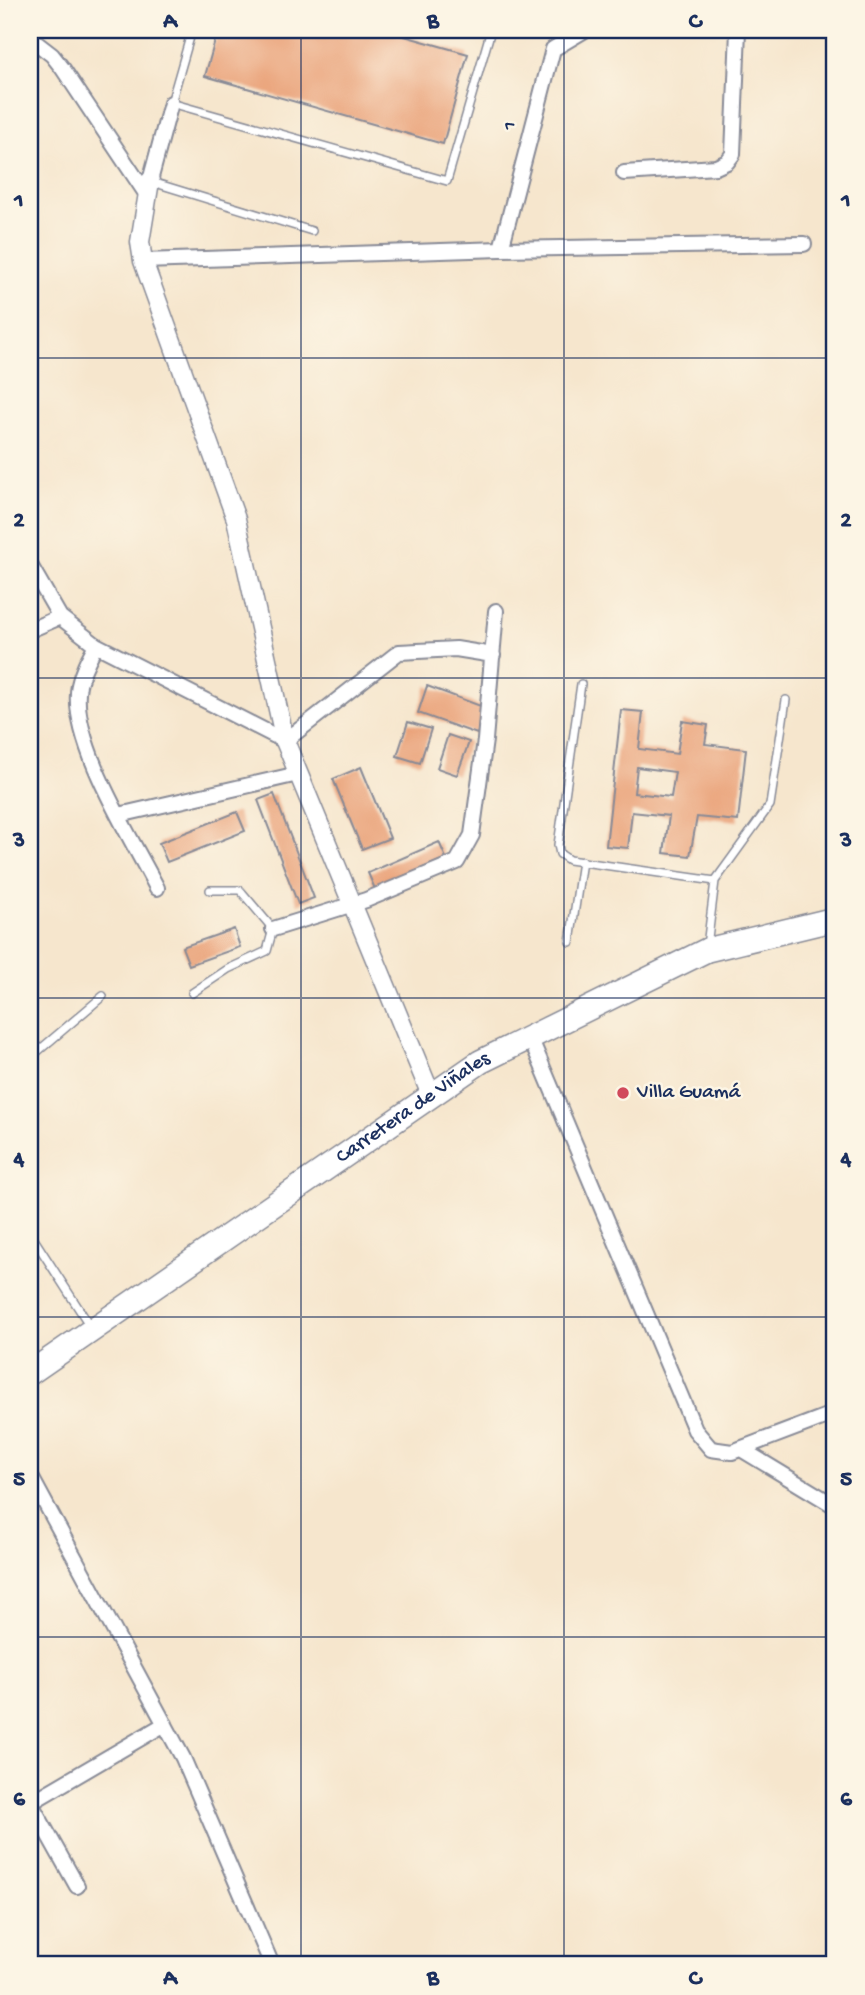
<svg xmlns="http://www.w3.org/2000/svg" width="865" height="1995" font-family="'Gochi Hand',sans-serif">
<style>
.building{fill:#e99f75;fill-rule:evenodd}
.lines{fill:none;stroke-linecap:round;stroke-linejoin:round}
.service-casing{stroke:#888a96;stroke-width:10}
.minor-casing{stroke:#888a96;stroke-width:18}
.tertiary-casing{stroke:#888a96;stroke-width:21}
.primary-casing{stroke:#888a96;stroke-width:26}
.service{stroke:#fff;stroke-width:7}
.minor{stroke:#fff;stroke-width:14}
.tertiary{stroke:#fff;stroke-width:18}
.primary{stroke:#fff;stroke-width:23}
.grid{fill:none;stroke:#1b2f5e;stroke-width:2;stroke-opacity:0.55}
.poi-dot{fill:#d1495b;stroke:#fcf5e5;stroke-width:2.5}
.labels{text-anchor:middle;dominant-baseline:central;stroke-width:5;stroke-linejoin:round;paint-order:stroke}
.street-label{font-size:21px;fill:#1b2f5e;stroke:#fcf5e5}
.poi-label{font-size:21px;fill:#1b2f5e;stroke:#fcf5e5;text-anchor:start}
.neatline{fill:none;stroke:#1b2f5e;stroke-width:2.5}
.grid-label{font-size:23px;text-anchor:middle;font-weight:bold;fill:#1b2f5e}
</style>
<rect width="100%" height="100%" fill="#fcf5e5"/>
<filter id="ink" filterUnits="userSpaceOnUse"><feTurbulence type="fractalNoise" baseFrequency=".0143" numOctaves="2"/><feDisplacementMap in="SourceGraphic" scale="14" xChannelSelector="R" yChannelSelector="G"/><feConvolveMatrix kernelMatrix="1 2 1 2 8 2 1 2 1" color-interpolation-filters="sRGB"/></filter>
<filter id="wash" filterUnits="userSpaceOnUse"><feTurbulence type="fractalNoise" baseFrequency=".00686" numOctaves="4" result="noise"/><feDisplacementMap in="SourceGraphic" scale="28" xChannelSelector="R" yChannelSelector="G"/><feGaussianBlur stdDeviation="1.57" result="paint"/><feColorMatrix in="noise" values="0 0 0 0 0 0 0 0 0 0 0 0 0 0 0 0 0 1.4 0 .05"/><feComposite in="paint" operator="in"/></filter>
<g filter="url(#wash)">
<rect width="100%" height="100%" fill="#f6e6cd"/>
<g id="blocks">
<path class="building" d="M 218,30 L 383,30 L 468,54 L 443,144 L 205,76 Z
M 427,686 L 486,708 L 477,734 L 418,713 Z
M 621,710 L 643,712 L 639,749 L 677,754 L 682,721 L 708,725 L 705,744 L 746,749 L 738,821 L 697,817 L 690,856 L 664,853 L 669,816 L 632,812 L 628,848 L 606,846 ZM 637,767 L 675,772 L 671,797 L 634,793 Z
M 408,722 L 431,729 L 420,763 L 397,756 Z
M 448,735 L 469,742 L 457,775 L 437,768 Z
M 361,767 L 390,838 L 362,849 L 333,779 Z
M 274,794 L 314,898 L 298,904 L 258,800 Z
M 237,812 L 245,831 L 167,862 L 159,843 Z
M 439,842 L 446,858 L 375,889 L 368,873 Z
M 234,929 L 240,947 L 189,965 L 182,947 Z"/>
</g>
</g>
<g filter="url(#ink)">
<use href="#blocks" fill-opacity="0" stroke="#888a96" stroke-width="2"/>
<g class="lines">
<defs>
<path id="service" d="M 192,30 L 171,103 L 447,181 L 491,30
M 152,182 L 312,231
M 581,684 L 558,845 L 560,854 L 569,860 L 715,881 L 707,946
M 715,881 L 770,805 L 786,700
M 570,942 L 582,861
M 192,993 L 228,969 L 267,951 L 273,929 L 240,890 L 210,890
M 30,1058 L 103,996
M 30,1233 L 90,1326"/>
<path id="minor" d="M 30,38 L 52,55 L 63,69 L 147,195
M 624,173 L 716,167 L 727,162 L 733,154 L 738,30
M 150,181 L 171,103
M 501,249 L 553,49 L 585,30
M 143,261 L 501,249 L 804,244
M 30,565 L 60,617 L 96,645 L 285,741 L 399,652 L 456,649 L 493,655
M 30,630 L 60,617
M 96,645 C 89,658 82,670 79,685 C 68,739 132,839 157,888
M 119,815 L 298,774
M 273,929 L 366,900 L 457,862 L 472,835 L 485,740 L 496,611
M 530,1037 L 695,1430 L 711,1449 L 732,1452 L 835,1413
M 741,1449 L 835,1506
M 30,1475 L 183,1758 L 272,1965
M 30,1802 L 77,1886
M 30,1803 L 165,1724"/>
<path id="tertiary" d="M 150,181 L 140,242 L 143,261 L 236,519 L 285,741 L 431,1095"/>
<g id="primary">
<path id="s1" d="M 30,1373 L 480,1062 L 707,950 L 835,919"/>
</g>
</defs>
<use href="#service" class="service-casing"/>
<use href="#minor" class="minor-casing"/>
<use href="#tertiary" class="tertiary-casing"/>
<use href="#primary" class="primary-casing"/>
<use href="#service" class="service"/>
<use href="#minor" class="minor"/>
<use href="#tertiary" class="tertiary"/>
<use href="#primary" class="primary"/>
</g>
</g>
<path class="grid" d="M 301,30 L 301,1965M 564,30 L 564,1965M 30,358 L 835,358M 30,678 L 835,678M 30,998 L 835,998M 30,1317 L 835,1317M 30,1637 L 835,1637"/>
<circle class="poi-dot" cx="623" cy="1093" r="7"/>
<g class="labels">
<g class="street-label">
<text transform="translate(511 126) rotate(-75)">1</text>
<text stroke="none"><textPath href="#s1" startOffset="466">Carretera de Viñales</textPath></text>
</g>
<g class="poi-label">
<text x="637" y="1093">Villa Guamá</text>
</g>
</g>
<rect width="865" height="1995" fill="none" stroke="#fcf5e5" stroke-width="77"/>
<rect x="38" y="38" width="788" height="1918" class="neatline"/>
<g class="grid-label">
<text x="170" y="27">A</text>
<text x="433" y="27">B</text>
<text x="695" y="27">C</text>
<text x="19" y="206">1</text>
<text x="846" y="206">1</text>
<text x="19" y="526">2</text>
<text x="846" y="526">2</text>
<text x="19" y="846">3</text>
<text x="846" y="846">3</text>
<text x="19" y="1165">4</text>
<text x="846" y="1165">4</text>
<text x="19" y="1485">5</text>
<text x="846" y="1485">5</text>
<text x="19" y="1805">6</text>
<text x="846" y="1805">6</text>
<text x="170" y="1984">A</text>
<text x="433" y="1984">B</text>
<text x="695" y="1984">C</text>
</g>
</svg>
